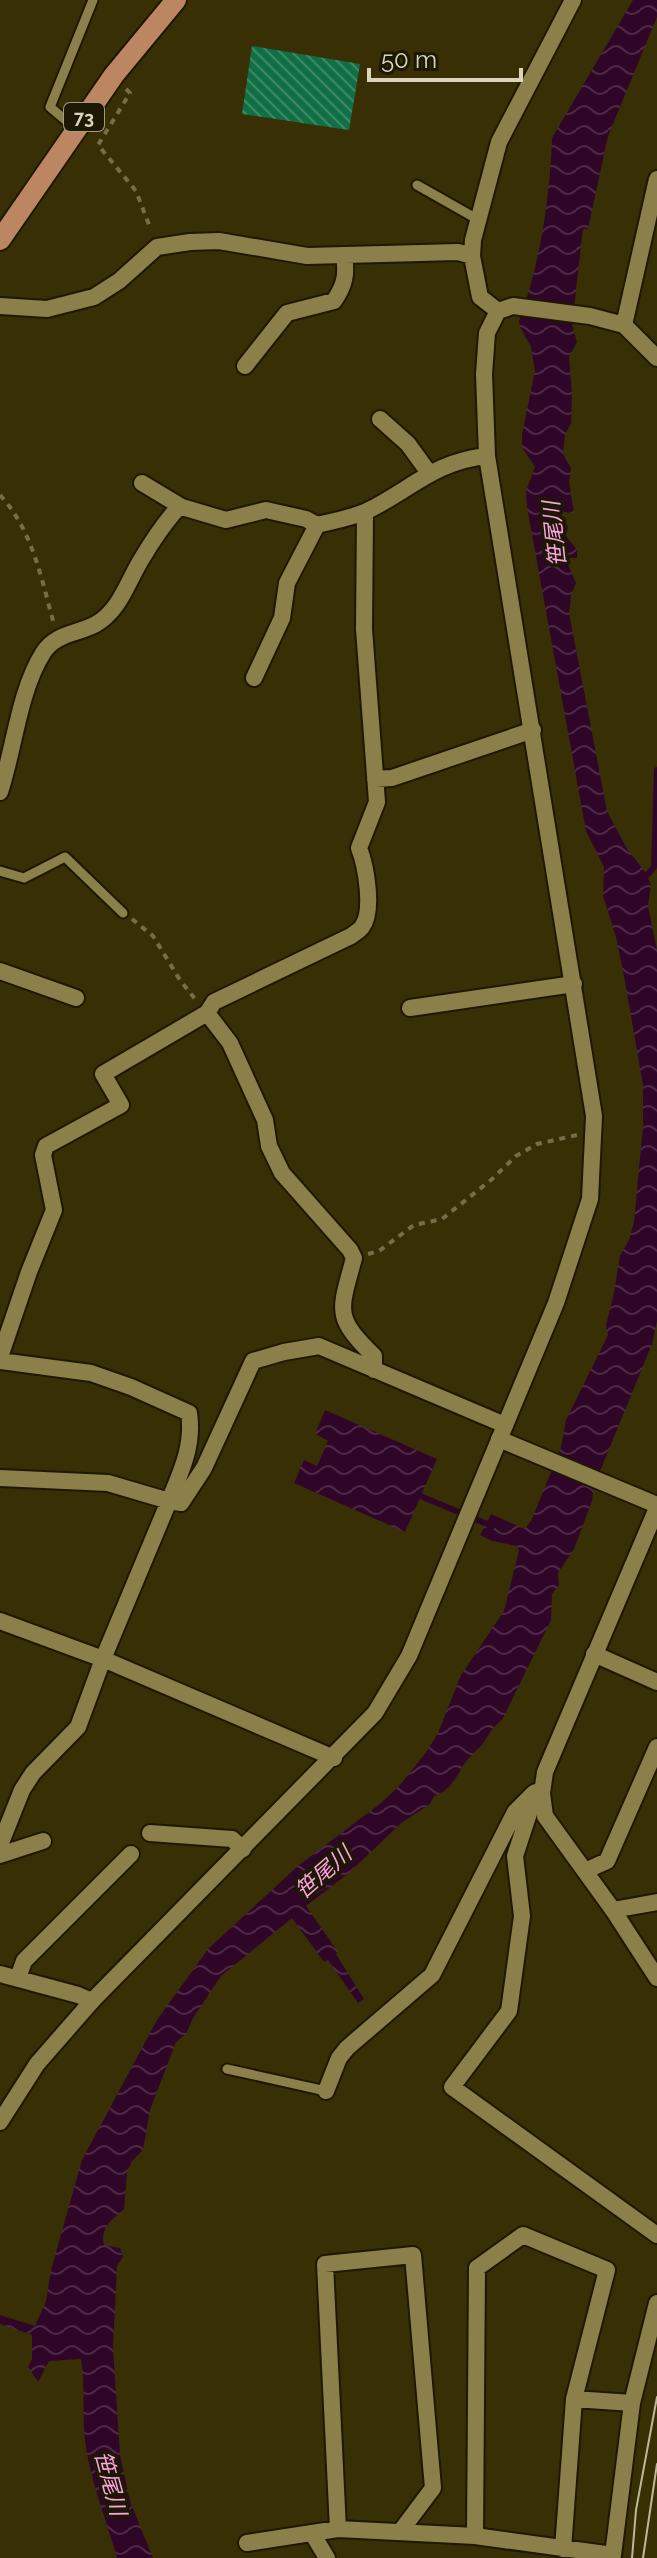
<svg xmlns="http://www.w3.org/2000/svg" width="657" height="2558" font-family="Raleway,'Noto Sans JP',sans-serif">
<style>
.water{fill:url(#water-waves)}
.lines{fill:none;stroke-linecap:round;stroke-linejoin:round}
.stream{stroke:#300628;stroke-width:6}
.building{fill:url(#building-back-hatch)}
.service-casing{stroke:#1e1800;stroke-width:13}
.minor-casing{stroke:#1e1800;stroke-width:20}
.tertiary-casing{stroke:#1e1800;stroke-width:20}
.primary-casing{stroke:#1e1800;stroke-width:24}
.path{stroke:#766e4a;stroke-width:4;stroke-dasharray:6 6;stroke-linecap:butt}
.service{stroke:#8b7f4a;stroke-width:9}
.minor{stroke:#8b7f4a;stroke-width:16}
.tertiary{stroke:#8b7f4a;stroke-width:16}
.primary{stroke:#bd8663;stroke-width:20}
.tram{stroke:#beb89a;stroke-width:2}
.labels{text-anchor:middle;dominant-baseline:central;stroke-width:7;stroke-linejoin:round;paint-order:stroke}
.shield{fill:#1d1803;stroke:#a19c83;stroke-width:2}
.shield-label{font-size:18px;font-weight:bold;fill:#dad5ba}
.water-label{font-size:22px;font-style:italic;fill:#fca3e4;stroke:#1d1803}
</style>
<defs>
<pattern id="water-waves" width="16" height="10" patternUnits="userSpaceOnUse" patternTransform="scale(2)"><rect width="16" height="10" fill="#300628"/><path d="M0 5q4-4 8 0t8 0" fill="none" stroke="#4d2945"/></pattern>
<pattern id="building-back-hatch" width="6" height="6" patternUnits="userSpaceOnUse" patternTransform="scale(2)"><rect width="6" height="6" fill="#106f44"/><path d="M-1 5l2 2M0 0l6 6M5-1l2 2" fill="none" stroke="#3e8965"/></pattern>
</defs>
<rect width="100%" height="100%" fill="#382f05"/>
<path class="water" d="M 633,0 L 657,0 L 657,17 L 608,136 L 588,229 L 583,229 L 572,325 L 577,342 L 569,357 L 572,394 L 571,423 L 565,435 L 563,454 L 571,468 L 569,482 L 574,513 L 562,512 L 561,515 L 568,527 L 566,536 L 577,550 L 577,558 L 568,558 L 566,560 L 576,583 L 571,595 L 569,613 L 607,811 L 627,849 L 643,869 L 651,884 L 648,906 L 657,950 L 657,1321 L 652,1344 L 594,1486 L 592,1501 L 574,1549 L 558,1573 L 559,1585 L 552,1594 L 551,1620 L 502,1720 C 492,1727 489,1735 482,1745 C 476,1751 469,1757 464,1764 C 455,1779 451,1790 434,1796 L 430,1804 L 400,1824 L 349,1873 L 306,1906 L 338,1952 L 336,1954 L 364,1999 L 358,2003 L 328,1960 L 324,1962 L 292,1918 L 221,1976 L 193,2018 L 186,2034 L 176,2042 L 150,2110 L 143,2150 L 132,2161 L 127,2173 L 124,2209 C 112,2220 100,2227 104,2245 L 120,2248 L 123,2257 L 117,2266 L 113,2348 L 120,2455 L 130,2501 L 153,2558 L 117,2558 C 107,2522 92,2485 86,2448 C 81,2417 86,2389 81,2359 L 49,2361 L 38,2382 L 28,2367 L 32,2359 L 32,2335 L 0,2324 L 0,2315 L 35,2326 L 46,2301 L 51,2270 L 82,2160 L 157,2020 L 208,1949 L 298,1866 L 381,1803 L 400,1785 L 427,1751 L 438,1733 L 461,1675 L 504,1611 L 519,1550 L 517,1546 L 492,1541 L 480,1535 L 491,1514 L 525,1529 L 532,1519 L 561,1447 L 566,1420 L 608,1335 L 606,1325 L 614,1293 L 620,1256 L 629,1240 L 634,1222 L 643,1126 L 643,1085 L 624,976 L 616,937 L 603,896 L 604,867 L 586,831 L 527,507 L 526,491 L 535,467 L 522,447 L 522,434 L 535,371 L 531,347 L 520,327 L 519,321 C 540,264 550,198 552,138 Z
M 325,1410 L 437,1459 L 405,1532 L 294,1483 L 304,1460 L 317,1466 L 328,1441 L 315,1434 Z"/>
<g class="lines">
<path class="stream" d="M 643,880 L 654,867 L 657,770
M 418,1495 L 492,1526"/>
</g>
<path class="building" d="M 252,46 L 360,64 L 349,130 L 242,114 Z"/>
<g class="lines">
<defs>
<path id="service" d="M 76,129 L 50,107 L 93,0
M 417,185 L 477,219
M 0,871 L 24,878 L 65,857 L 123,913
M 227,2069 L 326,2091"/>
<path id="minor" d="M 0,306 L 47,309 L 94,297 L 119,281 L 157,247 L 190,242 L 219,241 L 307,256 L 458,252 L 472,256
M 498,311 L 480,297 L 472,256 L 473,240 L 499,142 L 573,0
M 245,366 L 287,313 L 334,301 C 345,285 347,274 344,255
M 380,419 L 408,444 L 429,473
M 142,483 L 182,507
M 254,678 L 282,618 L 287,583 L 317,525
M 375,779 L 392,778 L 533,730
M 0,792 C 14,750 19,691 43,653 C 55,633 78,634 96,624 C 120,610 127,583 141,560 C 151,543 163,525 176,510 L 182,507 L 226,520 L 266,510 L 306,519 L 317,525 C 334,521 351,518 367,511 C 410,490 435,461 487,456
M 0,971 L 76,998
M 410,1008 L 574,984
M 207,1013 L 230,1043 L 265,1120 L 269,1146 L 282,1173 L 350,1250 L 354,1258 C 340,1311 333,1316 374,1356 L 374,1370
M 0,1357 L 29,1272 L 54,1210 L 43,1155 L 46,1146 L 121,1105 L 103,1074 L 207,1013 L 214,1002 L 351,936 C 355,933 359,931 362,927 C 374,911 366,866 359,848 L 377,802 L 364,629 L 365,512
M 0,1361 L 91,1373 L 131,1387 L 189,1413 C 194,1445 181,1472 169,1501 L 108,1483 L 0,1478
M 499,1439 L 657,1505
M 0,1621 L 103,1659 L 334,1758
M 594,1654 L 657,1682
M 536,1792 L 515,1856 L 522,1916 L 509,2011 L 452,2087 L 657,2235
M 150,1833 L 232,1839 L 243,1849
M 0,1845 L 22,1790 L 33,1773 L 78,1727 L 103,1659 L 169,1501 L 181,1503 L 204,1468 L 253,1361 L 284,1352 L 319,1346 L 505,1425
M 0,1855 L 43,1841
M 585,1871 L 607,1861 L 657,1747
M 613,1910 L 657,1902
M 0,1974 L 78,1995 L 92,2001
M 18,1978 L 24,1961 L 131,1854
M 326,2091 L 339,2058 L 347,2048 L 432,1975 L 515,1812 L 534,1793
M 574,2399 L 632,2403
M 338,2529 L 325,2264 L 413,2255 L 433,2488 L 400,2532
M 312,2533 L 327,2558
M 475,2536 L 477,2268 L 523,2235 L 607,2270 L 574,2399 L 563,2549
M 247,2543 L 338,2529 L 475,2536 L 613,2555 L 632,2403 L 657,2303"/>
<path id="tertiary" d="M 624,325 L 657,179
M 657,1508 L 545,1772 L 542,1793 L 545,1816 L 613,1910 L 657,1978
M 0,2122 L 37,2064 L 92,2001 L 375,1713 L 409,1656 L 556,1303 L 590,1199 L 594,1116 L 487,456 L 484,374 L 487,333 L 498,311 L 513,306 L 590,316 L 624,325 L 657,358"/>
<path id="primary" d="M 0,240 L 114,75 L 176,0"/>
</defs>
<use href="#service" class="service-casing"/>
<use href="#minor" class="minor-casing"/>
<use href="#tertiary" class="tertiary-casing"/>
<use href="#primary" class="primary-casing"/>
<path class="path" d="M 126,89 L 130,93 L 98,145 L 136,191 L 151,230
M 0,495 C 33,531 41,578 54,624
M 132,919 L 153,936 L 180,980 L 195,999
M 368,1254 L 379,1251 L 414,1225 L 442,1219 L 491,1180 L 516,1156 L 537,1144 L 577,1135"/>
<use href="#service" class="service"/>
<use href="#minor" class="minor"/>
<use href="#tertiary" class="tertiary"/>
<use href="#primary" class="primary"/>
<path class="tram" d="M 632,2558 L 636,2510 L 657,2397
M 643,2558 L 657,2464"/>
</g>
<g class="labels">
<rect class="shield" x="64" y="103" width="40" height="28" rx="6"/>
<g class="shield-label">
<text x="84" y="117">73</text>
</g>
<g class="water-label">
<text transform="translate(554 534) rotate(-96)">笹尾川</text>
<text transform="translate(323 1872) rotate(-41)">笹尾川</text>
<text transform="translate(111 2483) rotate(75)">笹尾川</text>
</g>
</g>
<path d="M369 68v12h152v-12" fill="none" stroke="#dad5ba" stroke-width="4"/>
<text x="381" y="68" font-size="24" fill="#dad5ba" stroke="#1d1803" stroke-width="6" paint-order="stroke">50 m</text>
</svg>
